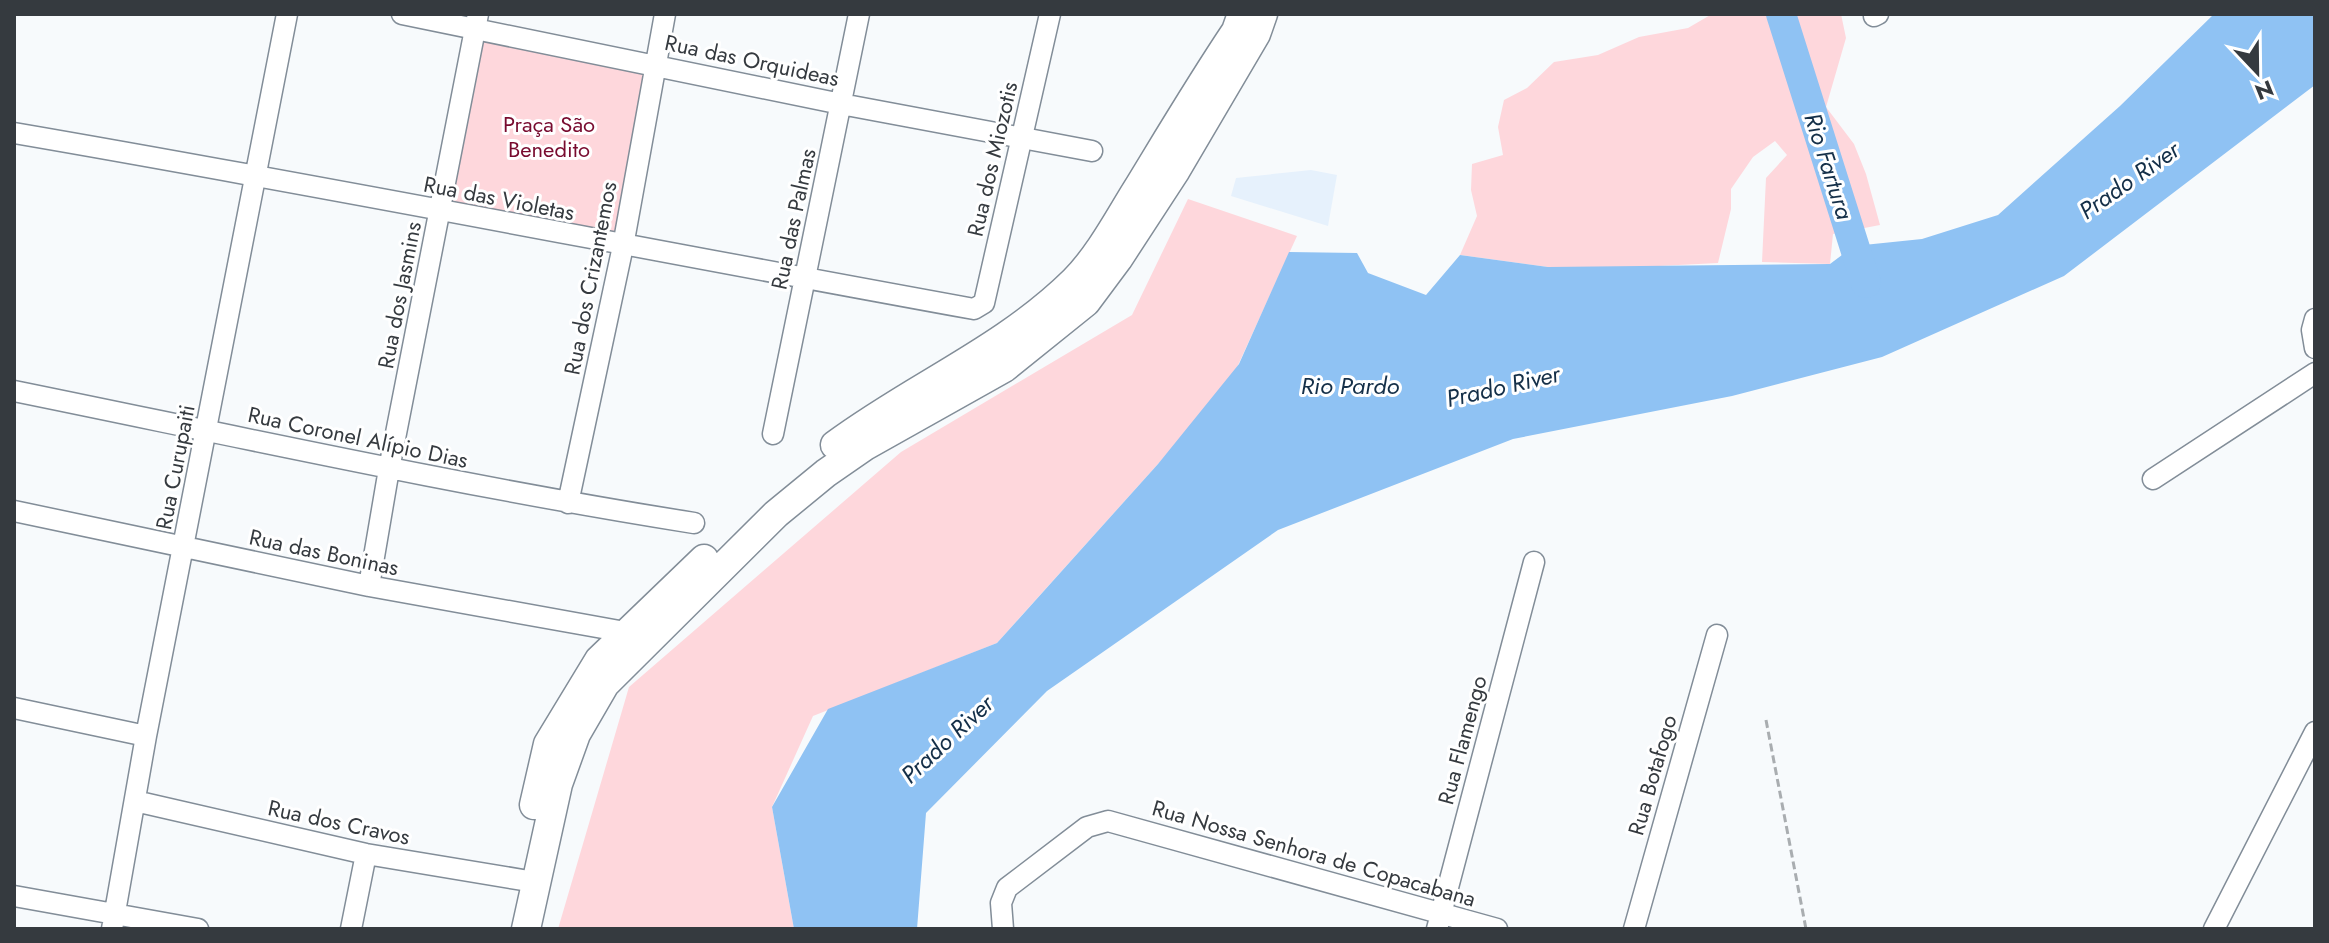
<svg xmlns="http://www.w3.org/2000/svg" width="2329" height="943" font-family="Jost,sans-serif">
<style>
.built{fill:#e6f1fc}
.green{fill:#fed7dc}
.water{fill:#8fc2f3}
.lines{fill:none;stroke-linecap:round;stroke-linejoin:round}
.river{stroke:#8fc2f3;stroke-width:30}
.minor-casing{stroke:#828d98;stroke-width:23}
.secondary-casing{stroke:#828d98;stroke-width:31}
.path{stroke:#a9adb0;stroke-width:3;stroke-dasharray:8 4;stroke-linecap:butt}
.minor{stroke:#fff;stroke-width:20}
.secondary{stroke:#fff;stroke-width:28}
.labels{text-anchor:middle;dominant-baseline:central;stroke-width:6;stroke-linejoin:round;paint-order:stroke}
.street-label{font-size:22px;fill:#353a3f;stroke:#fff}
.park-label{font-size:22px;fill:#780b2f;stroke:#fff}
.water-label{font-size:24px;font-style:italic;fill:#142f48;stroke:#fff}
</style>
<rect width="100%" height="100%" fill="#f7fafc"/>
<path class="built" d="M 1311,170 L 1337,175 L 1328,226 L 1231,196 L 1236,178 Z"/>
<path class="green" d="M 1712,14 L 1841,14 L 1846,38 L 1826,107 L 1854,144 L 1866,174 L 1880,225 L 1833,234 L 1830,264 L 1762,262 L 1766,178 L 1787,155 L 1775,141 L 1753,157 L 1731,189 L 1731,209 L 1718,263 L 1599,269 L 1548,267 L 1460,255 L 1477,216 L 1471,190 L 1472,164 L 1503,155 L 1498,127 L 1504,100 L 1527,88 L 1554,62 L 1598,55 L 1639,37 L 1688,28 Z
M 479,31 L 656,59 L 623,246 L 439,211 Z
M 1188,199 L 1297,236 L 1229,385 L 997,643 L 813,716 L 772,807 L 794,929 L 558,929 L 629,687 L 901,452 L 1132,315 Z"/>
<path class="water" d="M 2214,14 L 2315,14 L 2315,85 L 2064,276 L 1882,357 L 1732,396 L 1513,439 L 1278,530 L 1047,691 L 926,813 L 917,929 L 794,929 L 772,807 L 828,709 L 997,643 L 1158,464 L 1239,364 L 1289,252 L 1357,253 L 1368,273 L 1426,295 L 1460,255 L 1548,267 L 1830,264 L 1854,246 L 1922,239 L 1998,215 L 2120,106 Z"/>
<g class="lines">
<path class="river" d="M 1781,14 L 1866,283"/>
<defs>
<path id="minor" d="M 402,14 L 841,104 L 1092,151
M 1874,16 L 1878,14
M 14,133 C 335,188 654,251 974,309 L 984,303 L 1050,14
M 2315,319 L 2312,330 L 2315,348
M 14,391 C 240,437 466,487 694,523
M 773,434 L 859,14
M 2153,479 L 2315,373
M 568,503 L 623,246 L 665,14
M 14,511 L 369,586 L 625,632
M 369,586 L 389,469 L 478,14
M 14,708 L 146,736
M 135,801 L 366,854 L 535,882
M 14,896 L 198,929
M 112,929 L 146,736 L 287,14
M 351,929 L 366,854
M 1003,929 L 1001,903 L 1007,888 L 1087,827 L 1108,821 L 1497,929
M 1437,929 L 1534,562
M 1634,929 L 1717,635
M 2214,929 L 2315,732"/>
<path id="secondary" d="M 835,445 C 913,387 1004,350 1074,281 C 1099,256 1118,220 1136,191 C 1169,137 1201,83 1236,31 L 1242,14
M 534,805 L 548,744 L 599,660 L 704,559
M 526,929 L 558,784 L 576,734 L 605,684 L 776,514 L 826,473 L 865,446 L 1004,368 L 1086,302 L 1118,259 L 1176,170 L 1256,34 L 1263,14"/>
</defs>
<use href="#minor" class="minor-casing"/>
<use href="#secondary" class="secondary-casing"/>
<path class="path" d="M 1766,720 L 1806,929"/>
<use href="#minor" class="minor"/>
<use href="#secondary" class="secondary"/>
</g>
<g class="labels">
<g class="street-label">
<text transform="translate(752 60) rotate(12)">Rua das Orquideas</text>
<text transform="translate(992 159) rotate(-77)">Rua dos Miozotis</text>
<text transform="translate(499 198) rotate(11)">Rua das Violetas</text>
<text transform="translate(793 219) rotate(-78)">Rua das Palmas</text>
<text transform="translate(590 278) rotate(-79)">Rua dos Crizantemos</text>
<text transform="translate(399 295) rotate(-79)">Rua dos Jasmins</text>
<text transform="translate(358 437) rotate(12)">Rua Coronel Alípio Dias</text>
<text transform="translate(175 467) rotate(-79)">Rua Curupaiti</text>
<text transform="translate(324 552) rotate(12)">Rua das Boninas</text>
<text transform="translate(1462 740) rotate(-75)">Rua Flamengo</text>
<text transform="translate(1652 775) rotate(-74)">Rua Botafogo</text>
<text transform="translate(339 822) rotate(12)">Rua dos Cravos</text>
<text transform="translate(1314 853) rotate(16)">Rua Nossa Senhora de Copacabana</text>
</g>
<g class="park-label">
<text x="549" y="124">Praça São<tspan x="549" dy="25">Benedito</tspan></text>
</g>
<g class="water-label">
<text transform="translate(1829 166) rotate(72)">Rio Fartura</text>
<text transform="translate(2129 180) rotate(-35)">Prado River</text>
<text x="1350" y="385">Rio Pardo</text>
<text transform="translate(1503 386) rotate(-13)">Prado River</text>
<text transform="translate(947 739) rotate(-43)">Prado River</text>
</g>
</g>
<rect width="2329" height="943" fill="none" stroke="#353a3f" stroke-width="32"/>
<g transform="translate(2257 72) rotate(158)" stroke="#ffffff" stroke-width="6" paint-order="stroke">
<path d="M0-6L14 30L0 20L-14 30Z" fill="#353a3f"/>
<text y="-12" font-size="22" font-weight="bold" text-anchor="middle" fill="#353a3f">N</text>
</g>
</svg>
